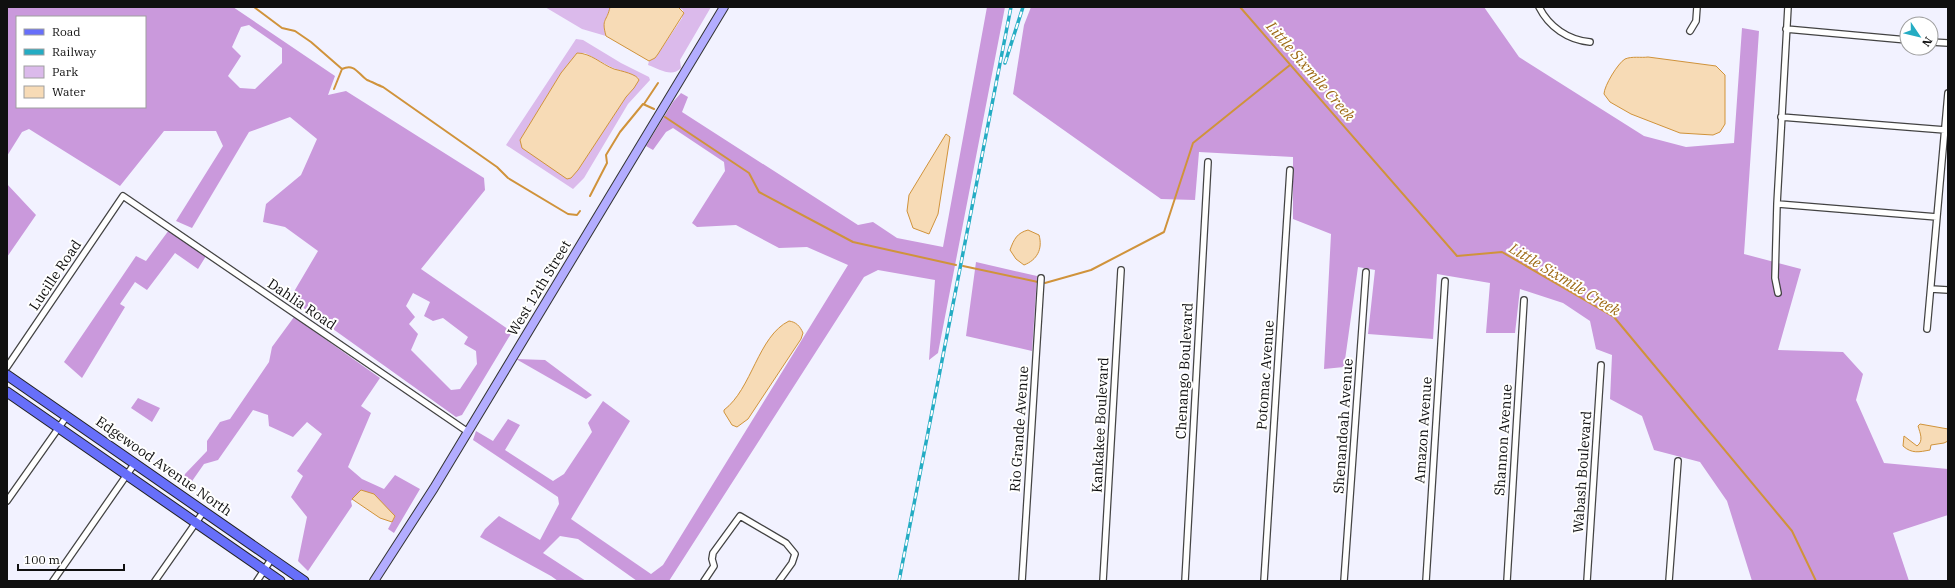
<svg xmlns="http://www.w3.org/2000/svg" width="1955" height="588" font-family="'IBM Plex Serif',serif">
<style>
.green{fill:#dbbaeb;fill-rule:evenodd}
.forest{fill:#ca99dc;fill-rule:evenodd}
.water{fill:#f7dbb6;stroke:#d0933b}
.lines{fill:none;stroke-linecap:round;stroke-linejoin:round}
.stream{stroke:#d0933b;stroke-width:2}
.street-casing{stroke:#434343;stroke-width:8}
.secondary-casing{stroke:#323232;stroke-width:10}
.primary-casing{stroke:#212121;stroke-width:11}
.street{stroke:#fff;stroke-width:5.5}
.secondary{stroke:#b3adff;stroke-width:8}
.primary{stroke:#676ffa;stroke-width:9}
.rail-casing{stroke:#24acc3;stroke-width:3.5}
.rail{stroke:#fff;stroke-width:2;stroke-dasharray:6;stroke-linecap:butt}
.labels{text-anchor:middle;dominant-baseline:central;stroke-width:4;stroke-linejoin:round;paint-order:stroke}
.street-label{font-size:14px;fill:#101010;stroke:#fff}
.water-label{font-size:15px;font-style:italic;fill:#9e6a15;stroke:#fff}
</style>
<rect width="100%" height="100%" fill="#f2f2ff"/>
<path class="green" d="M 545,7 L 610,7 C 607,22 601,18 606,36 L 582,29 Z
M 678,7 L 711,7 L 680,60 L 681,68 C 672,78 659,69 648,65 L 649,61 L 655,58 L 658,54 L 682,18 L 683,10 Z
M 576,39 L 583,40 L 621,63 L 649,77 L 650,80 L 628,104 L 584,178 L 573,189 L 506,145 ZM 577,53 L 585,53 L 611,67 L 639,78 L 634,88 L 626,97 L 578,170 L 520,140 L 561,73 Z"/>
<path class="forest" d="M 7,7 L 233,7 L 335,76 L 328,95 L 346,91 L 484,178 L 485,190 L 421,269 L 512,332 L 462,415 L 456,417 L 298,304 L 292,295 L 318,251 L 285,227 L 263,222 L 266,204 L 301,175 L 317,139 L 290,117 L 249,132 L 192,228 L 176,221 L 223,146 L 216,131 L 164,131 L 120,186 L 29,129 L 22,132 L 7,156 ZM 17,17 L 145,17 L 145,107 L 17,107 ZM 249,25 L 282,48 L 282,63 L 255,89 L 240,88 L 228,76 L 241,56 L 232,47 L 241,27 ZM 413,293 L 430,302 L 424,316 L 433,321 L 443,318 L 468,337 L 464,344 L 476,351 L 477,364 L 460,389 L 451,390 L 411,350 L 418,334 L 409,324 L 415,317 L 406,306 Z
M 987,7 L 1005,7 L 938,353 L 929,360 L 935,280 L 878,270 L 864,277 L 669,581 L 637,581 L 578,539 L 560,536 L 543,553 L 586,581 L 558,581 L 551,576 L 480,537 L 485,529 L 499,516 L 540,540 L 559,504 L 558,497 L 473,440 L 476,431 L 493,441 L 508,419 L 520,425 L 505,450 L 553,481 L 564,474 L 592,432 L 588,423 L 603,401 L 630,421 L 571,519 L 651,574 L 663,565 L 848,265 L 807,247 L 779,248 L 736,225 L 697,227 L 692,223 L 725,171 L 724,162 L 673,128 L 666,132 L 653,150 L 646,146 L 673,102 L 681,93 L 688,97 L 682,112 L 858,225 L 873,222 L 897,238 L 943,247 Z
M 1031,7 L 1484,7 L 1519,57 L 1644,136 L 1686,147 L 1734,143 L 1742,28 L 1759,31 L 1744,254 L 1801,269 L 1778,350 L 1843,352 L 1863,374 L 1856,400 L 1884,463 L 1948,469 L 1948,515 L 1893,533 L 1909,581 L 1752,581 L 1727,501 L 1700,462 L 1654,450 L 1642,416 L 1610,399 L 1612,355 L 1596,349 L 1590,321 L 1563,303 L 1520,289 L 1515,333 L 1486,333 L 1490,283 L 1437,274 L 1433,339 L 1368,334 L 1375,270 L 1358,267 L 1344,367 L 1324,369 L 1331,234 L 1293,219 L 1293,157 L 1199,152 L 1195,200 L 1161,199 L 1013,94 L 1024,25 Z
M 7,184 L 36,215 L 7,257 Z
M 169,230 L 206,256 L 198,269 L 175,253 L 147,290 L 135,282 L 120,304 L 125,307 L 82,378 L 64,362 L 136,256 L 146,261 Z
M 976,262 L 1037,276 L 1032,351 L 966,336 Z
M 294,317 L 380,378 L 361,406 L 371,413 L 348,467 L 362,479 L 384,489 L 395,475 L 420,489 L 394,533 L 388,529 L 395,516 L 361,490 L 351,501 L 352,506 L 308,571 L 298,561 L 307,517 L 291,497 L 303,476 L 297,471 L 322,434 L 307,422 L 293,437 L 269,426 L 268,415 L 253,410 L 218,460 L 204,464 L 190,484 L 183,482 L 185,474 L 207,451 L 207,441 L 220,422 L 230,419 L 269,362 L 272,347 Z
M 516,359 L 545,360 L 592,395 L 586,399 Z
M 138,398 L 160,408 L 152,422 L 131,408 Z"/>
<path class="water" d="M 610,7 L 678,7 L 684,13 L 658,54 L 655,58 L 649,61 L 606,36 C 601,18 607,22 610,7 Z
M 577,53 C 591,53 601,64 614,69 C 621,71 637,74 639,80 L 634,88 L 626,97 L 578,170 L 571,178 L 567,179 L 522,148 L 520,140 L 561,73 Z
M 1648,57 L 1716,66 L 1725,75 L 1725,124 L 1720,132 L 1713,135 L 1680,133 L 1631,114 L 1610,102 L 1604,94 C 1604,86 1618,63 1625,59 C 1632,56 1641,58 1648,57 Z
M 946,134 L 950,137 L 938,214 L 929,234 L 913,228 L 907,211 L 909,195 Z
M 1028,230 L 1039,235 C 1043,249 1037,260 1024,265 L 1016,259 L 1010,250 C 1014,239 1017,233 1028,230 Z
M 789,321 C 796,322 800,326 803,333 L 801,339 L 748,419 L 737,427 L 732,425 L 724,412 L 724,410 C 752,389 758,336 789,321 Z
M 1920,424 L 1948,429 L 1948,441 L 1944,443 L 1931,445 L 1930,450 C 1919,452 1912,454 1903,446 L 1904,436 L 1917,446 C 1924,441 1920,433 1918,426 Z
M 361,490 L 374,494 L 395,516 L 392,522 L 380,518 L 352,499 Z"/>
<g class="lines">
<path class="stream" d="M 254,7 L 282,28 L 295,31 L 311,42 L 342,69 C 355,63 358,74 367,80 C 372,82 378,85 383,87 L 497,167 L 508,178 L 568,214 L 577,215 L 580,211
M 1240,7 L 1457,256 L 1502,252 L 1614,317 L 1792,531 L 1816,581
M 334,89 L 342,69
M 644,104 L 658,83
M 665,117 L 749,173 L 759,192 L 853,242 L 956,265
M 590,196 L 607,163 L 606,155 L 620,132 L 643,104 L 654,109
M 963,266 L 1038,282
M 1045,283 L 1091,270 L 1164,232 L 1193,143 L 1290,65"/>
<defs>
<path id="street" d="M 1539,7 C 1549,27 1568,40 1590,42
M 1786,29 L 1907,40
M 1690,31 L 1696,21 L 1697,7
M 1931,42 L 1948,43
M 1781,117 L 1945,130
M 1777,204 L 1937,217
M 1931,289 L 1948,290
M 1778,293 L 1775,278 L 1777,204 L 1788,7
M 1927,329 L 1948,93
M 7,367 L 123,196 L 468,432
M 7,501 L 67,416
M 53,581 L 135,463
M 155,581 L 204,511
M 257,581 L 272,558
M 704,581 L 714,566 L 712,559 L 713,553 L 740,516 L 786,543 L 795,554 L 792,563 L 779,581
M 1022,581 L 1041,278
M 1103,581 L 1121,270
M 1185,581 L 1208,162
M 1264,581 L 1290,170
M 1344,581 L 1366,272
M 1426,581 L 1445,281
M 1507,581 L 1524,300
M 1587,581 L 1601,365
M 1669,581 L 1678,461"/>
<path id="secondary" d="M 374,581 L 434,488 L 724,7"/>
<path id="primary" d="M 7,375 L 304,581
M 7,392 L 280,581"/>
</defs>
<use href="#street" class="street-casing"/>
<use href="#secondary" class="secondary-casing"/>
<use href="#primary" class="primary-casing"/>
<use href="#street" class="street"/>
<use href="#secondary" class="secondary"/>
<use href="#primary" class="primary"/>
<defs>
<path id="rail" d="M 1005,63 L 1023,7
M 899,581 L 1011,7"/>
</defs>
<use href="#rail" class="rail-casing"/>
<use href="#rail" class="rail"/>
</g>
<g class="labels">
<g class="street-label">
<text transform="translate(55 275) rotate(-56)">Lucille Road</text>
<text transform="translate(539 288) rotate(-59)">West 12th Street</text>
<text transform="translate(302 304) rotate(34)">Dahlia Road</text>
<text transform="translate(1184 371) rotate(-87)">Chenango Boulevard</text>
<text transform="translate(1265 375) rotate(-86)">Potomac Avenue</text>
<text transform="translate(1100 425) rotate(-87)">Kankakee Boulevard</text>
<text transform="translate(1343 426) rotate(-86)">Shenandoah Avenue</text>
<text transform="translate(1019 429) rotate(-86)">Rio Grande Avenue</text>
<text transform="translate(1423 430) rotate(-86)">Amazon Avenue</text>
<text transform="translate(1503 440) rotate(-86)">Shannon Avenue</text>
<text transform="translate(164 466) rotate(35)">Edgewood Avenue North</text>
<text transform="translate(1582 472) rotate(-86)">Wabash Boulevard</text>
</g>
<g class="water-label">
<text transform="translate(1311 71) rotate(49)">Little Sixmile Creek</text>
<text transform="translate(1565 279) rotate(31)">Little Sixmile Creek</text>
</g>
</g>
<rect width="1955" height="588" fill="none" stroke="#101010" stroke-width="16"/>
<rect x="16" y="16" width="130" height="92" fill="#ffffff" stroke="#9f9f9f"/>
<rect x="24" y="29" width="20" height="6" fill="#676ffa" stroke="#9f9f9f"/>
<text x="52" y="36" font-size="12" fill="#101010">Road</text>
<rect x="24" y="49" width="20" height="6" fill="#24acc3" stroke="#9f9f9f"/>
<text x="52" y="56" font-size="12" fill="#101010">Railway</text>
<rect x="24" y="66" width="20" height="12" fill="#dbbaeb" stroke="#9f9f9f"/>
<text x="52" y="76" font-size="12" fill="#101010">Park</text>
<rect x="24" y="86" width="20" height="12" fill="#f7dbb6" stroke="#9f9f9f"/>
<text x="52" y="96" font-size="12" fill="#101010">Water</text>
<g transform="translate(1919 36) rotate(125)"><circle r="19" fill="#ffffff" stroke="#9f9f9f"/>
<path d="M0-3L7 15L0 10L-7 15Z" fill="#24acc3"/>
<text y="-6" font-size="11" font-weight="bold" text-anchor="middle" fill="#101010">N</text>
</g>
<path d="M18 564v6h106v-6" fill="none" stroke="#101010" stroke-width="2"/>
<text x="24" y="564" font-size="12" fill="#101010" stroke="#ffffff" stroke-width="3" paint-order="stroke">100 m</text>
</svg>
